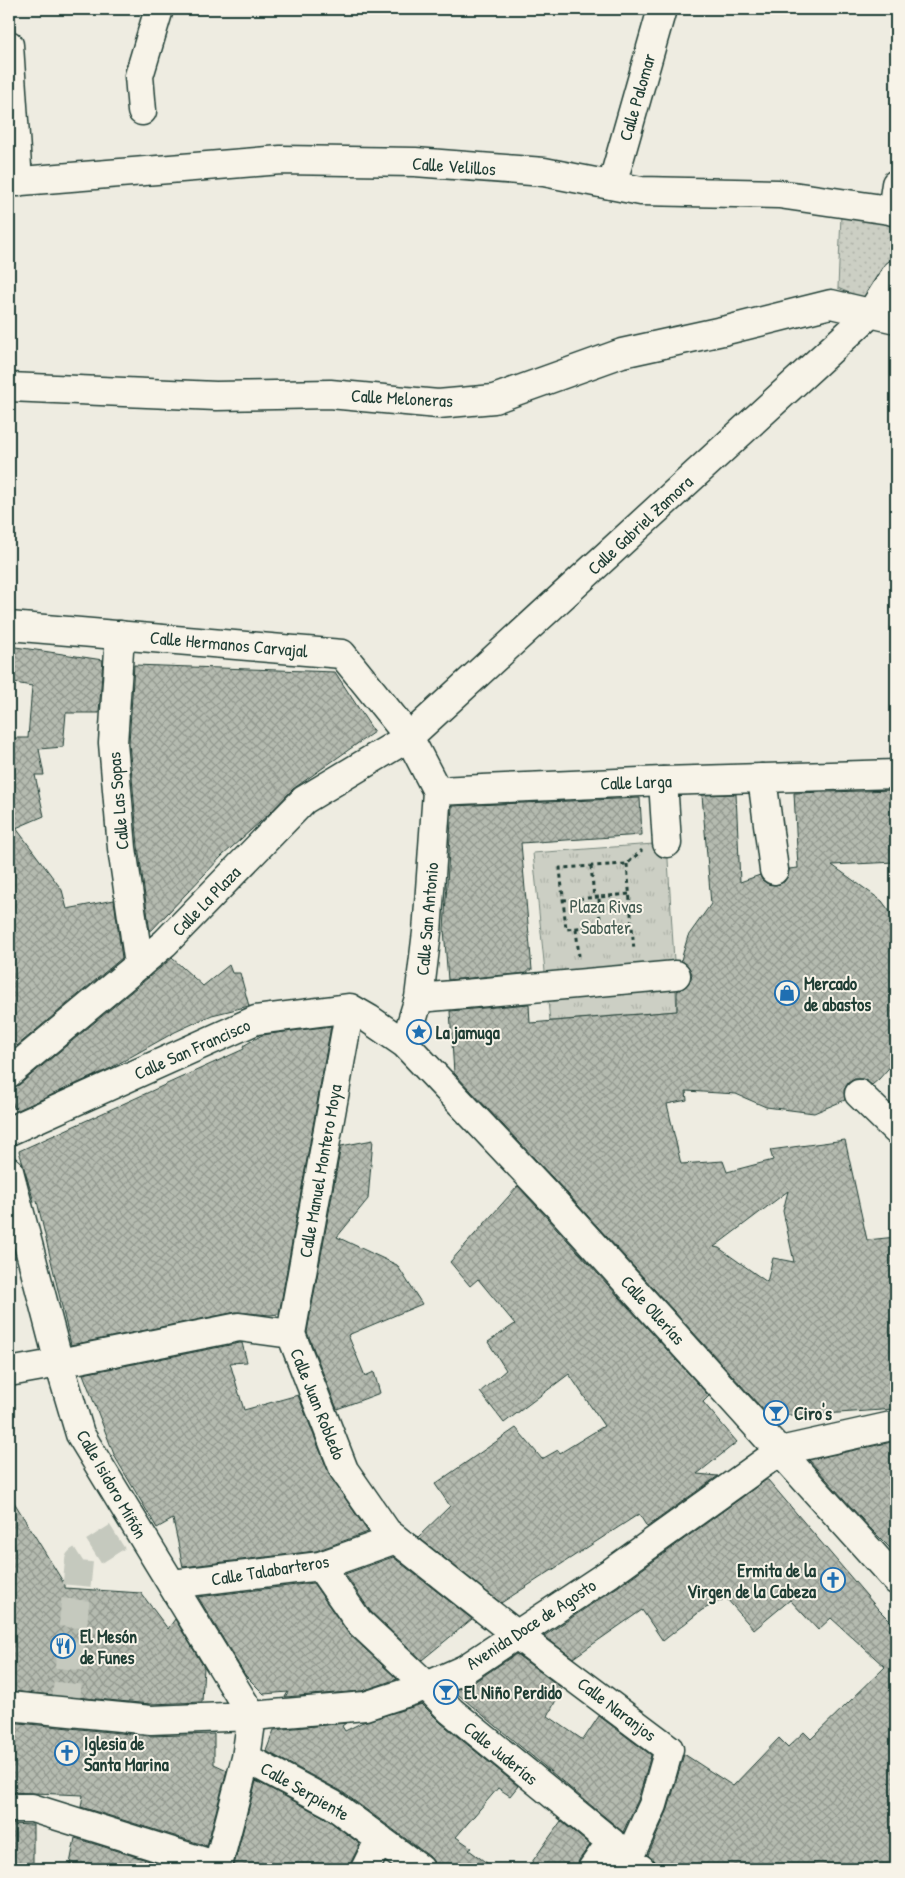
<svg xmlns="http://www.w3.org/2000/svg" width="905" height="1878" font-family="'Patrick Hand',sans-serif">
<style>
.park{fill:url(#park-tufts);stroke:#76867c}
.garden{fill:url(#garden-dots);stroke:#76867c}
.building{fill:url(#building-cross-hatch);stroke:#1f3d34;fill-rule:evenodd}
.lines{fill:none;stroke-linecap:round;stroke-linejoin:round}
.street-tunnel{stroke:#c5c9be;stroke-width:28;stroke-dasharray:28 14;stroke-linecap:butt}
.street-casing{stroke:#1f3d34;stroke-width:31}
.secondary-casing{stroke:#1f3d34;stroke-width:31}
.path{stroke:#1f3d34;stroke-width:3;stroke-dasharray:4 4;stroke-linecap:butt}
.street{stroke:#f7f3e8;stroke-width:28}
.secondary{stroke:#f7f3e8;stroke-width:28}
.labels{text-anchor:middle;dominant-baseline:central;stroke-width:4;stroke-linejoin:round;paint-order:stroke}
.street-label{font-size:18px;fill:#1f3d34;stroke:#f7f3e8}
.park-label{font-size:18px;fill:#425a51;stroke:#f7f3e8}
.poi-label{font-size:18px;font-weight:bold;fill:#1f3d34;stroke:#f7f3e8;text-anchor:start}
</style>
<defs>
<pattern id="park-tufts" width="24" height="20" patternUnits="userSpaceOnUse" patternTransform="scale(1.25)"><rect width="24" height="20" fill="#cccfc4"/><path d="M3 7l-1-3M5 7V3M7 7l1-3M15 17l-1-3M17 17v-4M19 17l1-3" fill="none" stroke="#afb3a9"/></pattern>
<pattern id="garden-dots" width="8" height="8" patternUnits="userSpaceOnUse" patternTransform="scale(1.25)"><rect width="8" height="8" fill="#cccfc4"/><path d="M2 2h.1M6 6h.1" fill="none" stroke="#afb3a9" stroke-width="1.8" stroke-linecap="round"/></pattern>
<pattern id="building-cross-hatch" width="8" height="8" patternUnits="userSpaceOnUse" patternTransform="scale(1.25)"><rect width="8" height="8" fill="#b5bbb0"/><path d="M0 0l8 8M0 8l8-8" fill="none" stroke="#939990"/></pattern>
</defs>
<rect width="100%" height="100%" fill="#eeece1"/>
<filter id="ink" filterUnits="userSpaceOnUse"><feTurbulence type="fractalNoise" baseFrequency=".02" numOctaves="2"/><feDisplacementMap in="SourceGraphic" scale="10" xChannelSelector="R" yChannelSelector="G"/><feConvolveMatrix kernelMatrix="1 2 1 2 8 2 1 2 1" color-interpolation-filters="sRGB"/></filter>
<g filter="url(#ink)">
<path class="park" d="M 667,843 L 677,1011 L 550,1021 L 533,853 Z"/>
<path class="garden" d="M 841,215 L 896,221 L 896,257 L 868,301 L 838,288 Z"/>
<path class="building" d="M 9,646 L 103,660 L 99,713 L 66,713 L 63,747 L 39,749 L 44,775 L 35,775 L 44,816 L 16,828 L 62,890 L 67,909 L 114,900 L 122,958 L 17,1046 L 9,1032 L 9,738 L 28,738 L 32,686 L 9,682 Z
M 134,665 L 335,672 L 374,732 L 293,789 L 269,814 L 222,856 L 150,932 L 138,846 L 129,743 Z
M 896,790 L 896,862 L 832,865 L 882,901 L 896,920 L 896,1060 L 879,1079 L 872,1085 L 863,1079 L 854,1079 L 848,1083 L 844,1090 L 845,1100 L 814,1113 L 766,1107 L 736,1094 L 686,1091 L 687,1100 L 667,1104 L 681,1164 L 723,1161 L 727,1172 L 773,1160 L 770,1150 L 845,1140 L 867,1240 L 896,1237 L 896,1409 L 810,1415 L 768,1415 L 568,1194 L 454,1073 L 450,1011 L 529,1004 L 530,1023 L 677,1011 L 677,991 L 685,987 L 690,981 L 692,974 L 688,966 L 681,960 L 688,936 L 711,904 L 702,795 L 736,794 L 740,882 L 760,875 L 762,880 L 768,884 L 776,885 L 784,882 L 788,876 L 789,869 L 798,868 L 794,793 ZM 788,1191 L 783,1211 L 794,1262 L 773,1258 L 767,1282 L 719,1248 L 714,1247 Z
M 640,798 L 642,835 L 521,843 L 532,970 L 528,970 L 528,973 L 448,980 L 444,929 L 452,806 Z
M 172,958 L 203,986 L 229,965 L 232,973 L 240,973 L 249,1006 L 212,1015 L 175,1032 L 109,1069 L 16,1111 L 9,1097 L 9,1088 L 19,1085 Z
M 331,1026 L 279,1314 L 270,1315 L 236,1312 L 71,1345 L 37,1201 L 34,1202 L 19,1151 L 244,1049 L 243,1046 L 262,1035 Z
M 373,1140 L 368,1199 L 337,1237 L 397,1265 L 422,1304 L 348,1335 L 365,1376 L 374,1372 L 380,1393 L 337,1409 L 307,1332 L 341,1146 Z
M 518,1186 L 709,1396 L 703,1402 L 737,1442 L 697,1474 L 718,1476 L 647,1527 L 639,1514 L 501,1603 L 418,1537 L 450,1506 L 435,1484 L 516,1428 L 542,1459 L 558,1450 L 560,1453 L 604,1426 L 569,1374 L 504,1423 L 480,1392 L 506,1370 L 488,1342 L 515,1324 L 478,1279 L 470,1286 L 450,1262 Z
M 240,1343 L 242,1343 L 247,1362 L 230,1363 L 244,1410 L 298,1395 L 330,1476 L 368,1532 L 316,1551 L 183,1567 L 173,1519 L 157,1528 L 115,1457 L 83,1374 Z
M 896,1441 L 896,1554 L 869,1527 L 809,1460 Z
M 766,1480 L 768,1480 L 878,1609 L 896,1627 L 896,1869 L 657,1869 L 655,1862 L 648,1855 L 668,1809 L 684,1754 L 733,1786 L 779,1738 L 788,1747 L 804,1732 L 811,1739 L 885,1667 L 831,1618 L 818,1630 L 790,1600 L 754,1630 L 726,1598 L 702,1610 L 663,1641 L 642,1610 L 573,1658 L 544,1636 L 619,1586 Z
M 9,1494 L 65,1585 L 65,1588 L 141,1593 L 168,1629 L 175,1619 L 204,1667 L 202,1702 L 151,1704 L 9,1691 Z
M 393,1557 L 472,1619 L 422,1660 L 371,1612 L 345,1574 Z
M 313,1583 L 348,1633 L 397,1679 L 362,1691 L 285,1697 L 288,1692 L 264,1694 L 245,1675 L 198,1597 Z
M 516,1654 L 562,1688 L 548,1716 L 583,1740 L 599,1716 L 651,1755 L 638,1800 L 623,1832 L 454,1691 L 474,1682 Z
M 422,1704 L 441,1723 L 518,1786 L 510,1796 L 498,1788 L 456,1837 L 472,1848 L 469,1850 L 495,1869 L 435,1869 L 434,1862 L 429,1856 L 341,1791 L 266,1751 L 274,1730 L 346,1723 L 342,1726 L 345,1731 L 363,1722 Z
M 9,1722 L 150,1736 L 214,1734 L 214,1764 L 227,1770 L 207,1846 L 81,1807 L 83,1795 L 9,1792 Z
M 256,1781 L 324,1817 L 360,1844 L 351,1862 L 349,1869 L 233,1869 Z
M 561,1821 L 590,1845 L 579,1860 L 577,1869 L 527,1869 Z
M 9,1824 L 33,1825 L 33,1869 L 9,1869 Z
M 75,1838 L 176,1869 L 69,1869 Z"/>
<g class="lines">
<path class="street-tunnel" d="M 65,1711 L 79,1561 L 136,1525"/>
<defs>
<path id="street" d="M 9,45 L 18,182
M 142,111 L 139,76 L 159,9
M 9,182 L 281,160 L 415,162 L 544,172 L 641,191 L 779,194 L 896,211
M 612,185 L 662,9
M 892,211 L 896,184
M 9,387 L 216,396 L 330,394 L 438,404 L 494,399 L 622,353 L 727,330 L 831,304 L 896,319
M 120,635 L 113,743 L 122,848 L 139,965
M 762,778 L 774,870
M 663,781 L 667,843
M 419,998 L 676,975
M 405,1044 L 419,998 L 427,932 L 437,791
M 859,1094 L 896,1130
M 9,1131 L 256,1020 L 350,1008 L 369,1019 L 405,1044 L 557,1205 L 896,1580
M 291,1334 L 350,1008
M 59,1363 L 239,1327 L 291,1334 L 344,1470 L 387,1532 L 517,1635 L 669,1749 L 653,1805 L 628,1860
M 320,1566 L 359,1622 L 427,1686 L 451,1711 L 611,1842 L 628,1860 L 641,1869
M 172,1584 L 320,1566 L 396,1539
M 9,1706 L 151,1720 L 252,1716 L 365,1706 L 427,1686 L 465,1669 L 610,1573 L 780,1451 L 896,1425
M 252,1716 L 246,1758 L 332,1804 L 420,1869
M 9,1808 L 32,1808 L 218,1866
M 217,1869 L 246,1758
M 365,1869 L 380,1839
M 592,1869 L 611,1842"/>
<path id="secondary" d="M 9,626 L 342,654 L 409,737 L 437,791 L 663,781 L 896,774
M 9,1073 L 165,943 L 304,800 L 409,737 L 871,313 L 896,274
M 9,1171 L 59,1363 L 80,1434 L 252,1716
M 9,1372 L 59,1363"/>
</defs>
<use href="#street" class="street-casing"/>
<use href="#secondary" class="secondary-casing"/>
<path class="path" d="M 627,864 L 634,951
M 591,866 L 594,897
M 629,894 L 599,897 L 600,926 L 566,929 L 560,868 L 627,864 L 642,850
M 563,900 L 599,897
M 600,926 L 631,923
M 576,929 L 579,956"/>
<use href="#street" class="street"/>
<use href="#secondary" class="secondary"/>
</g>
</g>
<defs>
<symbol id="shop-ring" viewBox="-11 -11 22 22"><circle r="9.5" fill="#f7f3e8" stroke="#1f6fb2" stroke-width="1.5"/><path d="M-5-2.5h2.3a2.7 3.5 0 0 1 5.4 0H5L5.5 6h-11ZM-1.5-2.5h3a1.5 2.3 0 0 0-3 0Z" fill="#1f6fb2"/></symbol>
<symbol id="sight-ring" viewBox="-11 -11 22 22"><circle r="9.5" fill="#f7f3e8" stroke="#1f6fb2" stroke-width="1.5"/><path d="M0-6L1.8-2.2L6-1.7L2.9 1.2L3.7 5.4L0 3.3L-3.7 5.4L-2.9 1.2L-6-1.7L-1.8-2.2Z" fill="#1f6fb2"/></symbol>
<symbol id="bar-ring" viewBox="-11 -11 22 22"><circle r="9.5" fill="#f7f3e8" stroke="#1f6fb2" stroke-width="1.5"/><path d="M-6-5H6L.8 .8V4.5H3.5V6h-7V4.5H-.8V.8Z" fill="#1f6fb2"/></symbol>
<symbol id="church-ring" viewBox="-11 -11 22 22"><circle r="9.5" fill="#f7f3e8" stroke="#1f6fb2" stroke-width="1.5"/><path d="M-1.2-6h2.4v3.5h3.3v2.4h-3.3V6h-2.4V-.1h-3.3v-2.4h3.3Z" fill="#1f6fb2"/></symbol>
<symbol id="restaurant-ring" viewBox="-11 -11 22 22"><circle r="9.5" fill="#f7f3e8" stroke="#1f6fb2" stroke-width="1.5"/><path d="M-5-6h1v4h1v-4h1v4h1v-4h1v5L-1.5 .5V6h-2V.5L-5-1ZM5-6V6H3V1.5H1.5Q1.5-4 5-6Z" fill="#1f6fb2"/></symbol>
</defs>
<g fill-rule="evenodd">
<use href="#shop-ring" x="773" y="979" width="28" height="28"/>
<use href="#sight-ring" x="405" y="1018" width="28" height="28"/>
<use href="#bar-ring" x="762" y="1399" width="28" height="28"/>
<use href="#church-ring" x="819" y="1566" width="28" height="28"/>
<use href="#restaurant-ring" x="49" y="1632" width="28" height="28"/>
<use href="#bar-ring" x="432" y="1678" width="28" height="28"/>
<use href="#church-ring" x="53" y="1739" width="28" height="28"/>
</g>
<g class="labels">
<g class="street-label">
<text transform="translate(637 97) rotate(-74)">Calle Palomar</text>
<text transform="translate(454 166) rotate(4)">Calle Velillos</text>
<text transform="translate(402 398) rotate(3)">Calle Meloneras</text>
<text transform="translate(640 525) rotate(-43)">Calle Gabriel Zamora</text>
<text transform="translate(229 644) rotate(5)">Calle Hermanos Carvajal</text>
<text transform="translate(636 782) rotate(-2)">Calle Larga</text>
<text transform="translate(118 801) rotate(-95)">Calle Las Sopas</text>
<text transform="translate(206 901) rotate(-46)">Calle La Plaza</text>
<text transform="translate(427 919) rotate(-85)">Calle San Antonio</text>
<text transform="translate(192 1049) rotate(-24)">Calle San Francisco</text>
<text transform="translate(320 1171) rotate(-80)">Calle Manuel Montero Moya</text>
<text transform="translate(653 1310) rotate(48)">Calle Ollerías</text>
<text transform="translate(318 1404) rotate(68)">Calle Juan Robledo</text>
<text transform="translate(112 1484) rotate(60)">Calle Isidoro Miñón</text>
<text transform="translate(270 1570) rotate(-9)">Calle Talabarteros</text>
<text transform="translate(531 1624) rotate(-33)">Avenida Doce de Agosto</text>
<text transform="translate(617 1709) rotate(37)">Calle Naranjos</text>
<text transform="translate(501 1753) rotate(39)">Calle Juderías</text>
<text transform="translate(305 1791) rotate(30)">Calle Serpiente</text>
</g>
<g class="park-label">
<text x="606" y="906">Plaza Rivas<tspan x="606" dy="21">Sabater</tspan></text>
</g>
<g class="poi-label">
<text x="804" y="983">Mercado<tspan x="804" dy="21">de abastos</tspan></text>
<text x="436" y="1032">La jamuga</text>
<text x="794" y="1413">Ciro's</text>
<text x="816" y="1570" text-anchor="end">Ermita de la<tspan x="816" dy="21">Virgen de la Cabeza</tspan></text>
<text x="80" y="1636">El Mesón<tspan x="80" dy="21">de Funes</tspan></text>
<text x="464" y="1692">El Niño Perdido</text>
<text x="84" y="1743">Iglesia de<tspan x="84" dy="21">Santa Marina</tspan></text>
</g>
</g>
<rect width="905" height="1878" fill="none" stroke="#f7f3e8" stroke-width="30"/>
<rect x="15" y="15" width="875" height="1848" fill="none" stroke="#1f3d34" stroke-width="2" filter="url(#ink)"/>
</svg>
